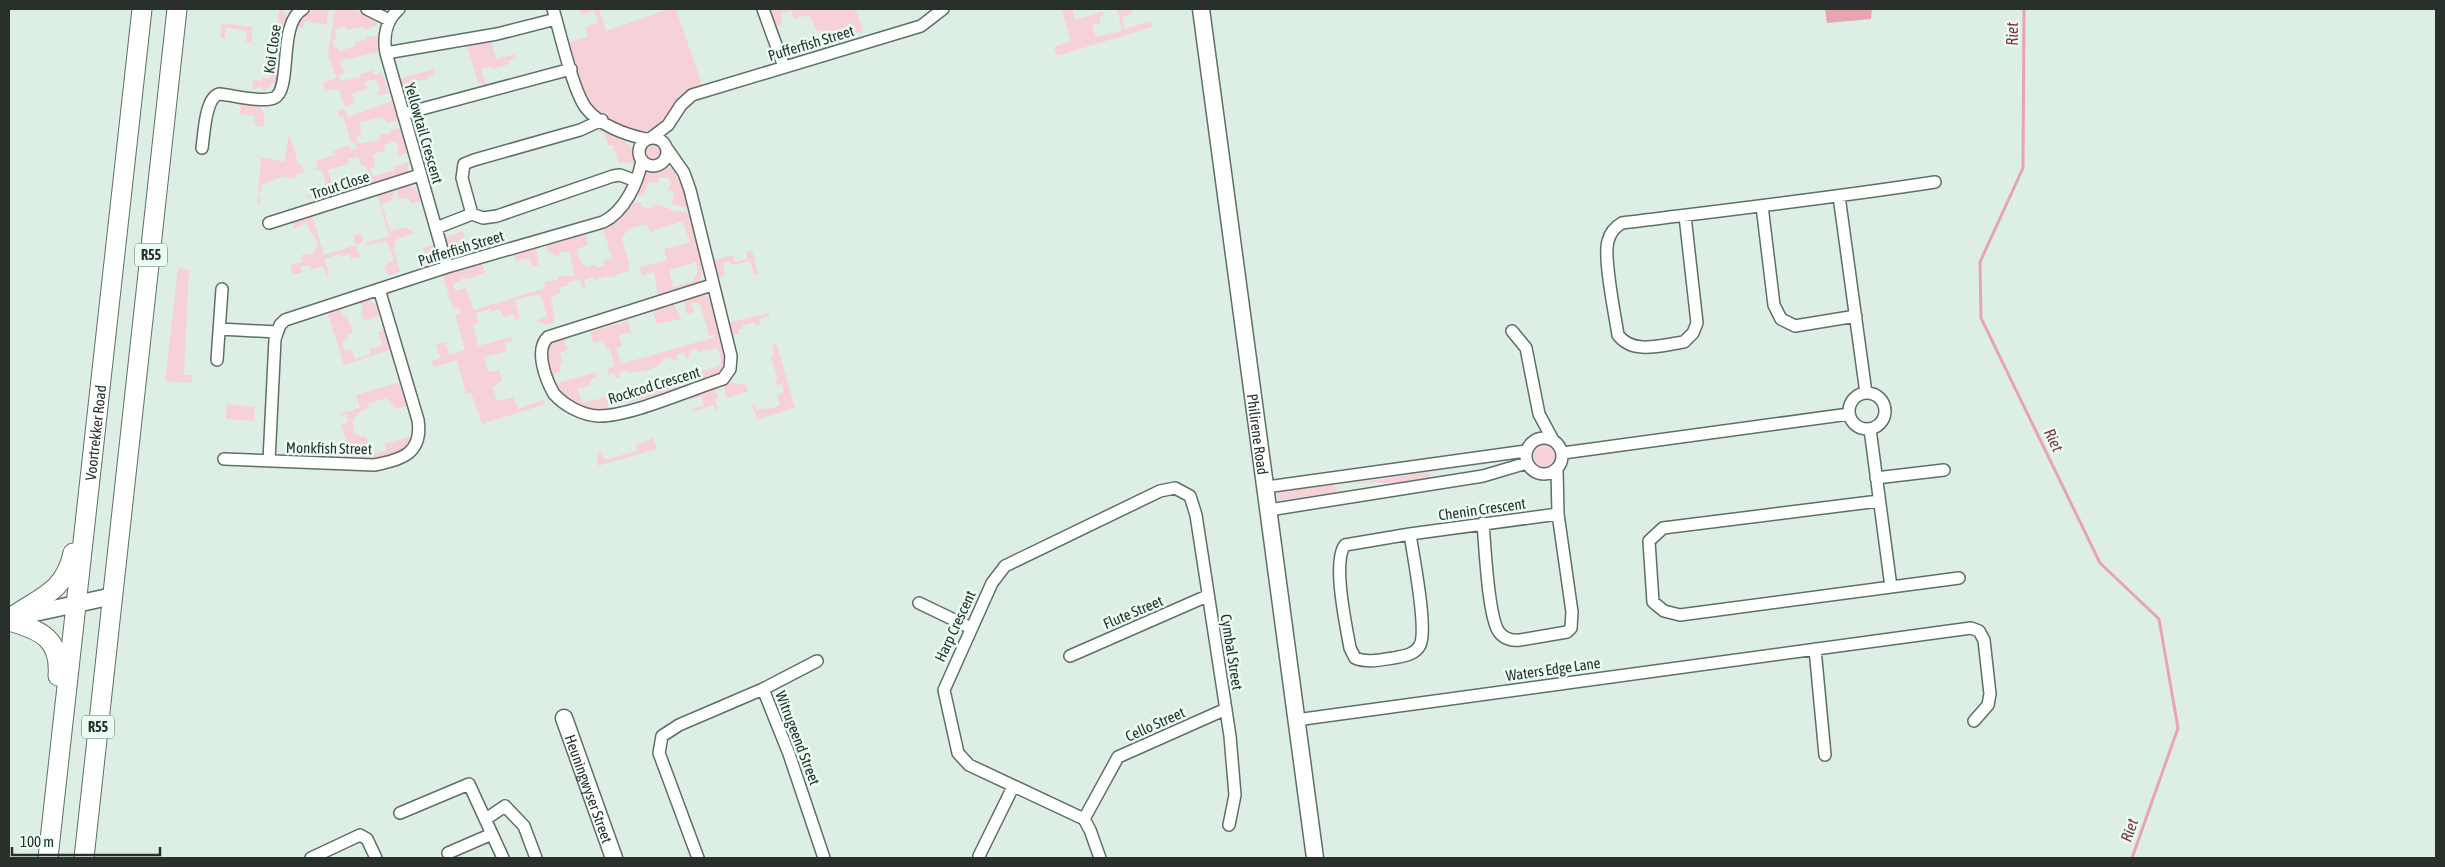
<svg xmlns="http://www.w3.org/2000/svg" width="2445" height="867" font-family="'Asap Condensed',sans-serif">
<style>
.green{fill:#f7d1d8;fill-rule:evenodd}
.water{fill:#e9a4b2}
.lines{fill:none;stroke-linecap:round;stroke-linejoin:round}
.stream{stroke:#e9a4b2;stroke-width:3}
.street-casing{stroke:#5f6f67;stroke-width:14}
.secondary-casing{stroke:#5f6f67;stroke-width:19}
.primary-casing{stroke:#5f6f67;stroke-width:21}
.street{stroke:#fff;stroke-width:11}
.secondary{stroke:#fff;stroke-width:16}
.primary{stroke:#fff;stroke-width:19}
.labels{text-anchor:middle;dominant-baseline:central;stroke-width:5;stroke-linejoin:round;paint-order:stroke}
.shield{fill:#eafcf3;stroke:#636d68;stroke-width:1}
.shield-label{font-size:14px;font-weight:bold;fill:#29302c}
.street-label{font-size:15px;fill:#29302c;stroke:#eafcf3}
.water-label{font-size:16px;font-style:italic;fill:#843249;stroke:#eafcf3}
</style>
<rect width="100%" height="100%" fill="#ddefe5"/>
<path class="green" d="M 275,9 L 283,9 L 287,17 C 277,36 279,61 277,80 L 265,91 L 260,87 L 252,90 L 253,80 L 261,81 L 262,77 L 268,78 L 272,74 L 279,10 Z
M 313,9 L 328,9 L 327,25 L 305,21 L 303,28 L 292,26 L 305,11 Z
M 335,9 C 353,9 366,11 378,25 L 364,30 L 363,27 L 346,30 L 345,26 L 335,29 L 337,39 L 333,41 L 334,48 L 338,47 L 339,51 L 355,46 L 354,42 L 365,40 L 365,37 L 379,36 L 378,52 L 340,61 L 344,73 L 339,75 L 340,81 L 361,77 L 360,74 L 373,70 L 374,75 L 382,72 L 389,93 L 379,96 L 377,92 L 380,91 L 376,79 L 365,82 L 367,89 L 352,94 L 355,103 L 345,107 L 339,89 L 326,91 L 322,83 L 336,78 L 328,53 Z
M 579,9 L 599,9 L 606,31 L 669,9 L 676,9 L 702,85 L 679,96 L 658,129 L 639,133 L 612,123 L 587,105 L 566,43 L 588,37 L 585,27 L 598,23 L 594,11 L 581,15 Z
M 766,9 L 856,9 L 863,31 L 825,42 L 827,48 L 808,53 L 803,40 L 812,36 L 815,45 L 825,42 L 821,30 L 817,31 L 809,15 L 794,19 L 791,10 L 781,14 L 782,24 L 776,26 L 782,46 L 786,50 L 795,48 L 798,57 L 785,55 Z
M 1068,9 L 1073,9 L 1074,20 L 1102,12 L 1105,13 L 1100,17 L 1101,23 L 1092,25 L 1096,37 L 1118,32 L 1122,29 L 1117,9 L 1134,9 L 1131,10 L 1132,14 L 1122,17 L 1125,29 L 1151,21 L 1152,27 L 1057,56 L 1054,47 L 1071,41 L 1062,11 Z
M 222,23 L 253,27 L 251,43 L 246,42 L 247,31 L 226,28 L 225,39 L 220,38 Z
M 491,40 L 496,59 L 515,54 L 516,59 L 508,61 L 509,64 L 493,69 L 492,66 L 481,69 L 486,85 L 478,83 L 466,43 Z
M 389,55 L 394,55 L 399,79 L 434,69 L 435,74 L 427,77 L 428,79 L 403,84 L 407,105 L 403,105 Z
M 241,100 C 259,103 267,108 264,127 L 254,125 L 255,116 L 240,114 Z
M 392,101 L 398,121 L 387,123 L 382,117 L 360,122 L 361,134 L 356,137 L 359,144 L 380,140 L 379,135 L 390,133 L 390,130 L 400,128 L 407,154 L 398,155 L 397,152 L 399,151 L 396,141 L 384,145 L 385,151 L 373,154 L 375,166 L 370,169 L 373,176 L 395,170 L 394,166 L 409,162 L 407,172 L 402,176 L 359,189 L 357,179 L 361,184 L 369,180 L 365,166 L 362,166 L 358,157 L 348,159 L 349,164 L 328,170 L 335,191 L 308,199 L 307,196 L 316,193 L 314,186 L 318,185 L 319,188 L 326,186 L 322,170 L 309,170 L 318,168 L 316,161 L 340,153 L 333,154 L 333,151 L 349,145 L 351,150 L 357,148 L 355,143 L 351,143 L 343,116 L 339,116 L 337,110 L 345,109 L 348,117 Z
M 600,126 L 631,146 L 635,164 L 622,162 L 619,164 L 613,145 L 608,145 L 605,134 L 594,129 Z
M 288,137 L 290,137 L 299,165 L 302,165 L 304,172 L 296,174 L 297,177 L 290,179 L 283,176 L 260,186 L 262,191 L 258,193 L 261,202 L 257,204 L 261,157 L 285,162 Z
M644 151a10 10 0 1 1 20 0a10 10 0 1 1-20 0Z
M 663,166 C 682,165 685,193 688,208 L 672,204 L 674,191 L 667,190 L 671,183 L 670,179 L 661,177 L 658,180 L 659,183 L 649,182 L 643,196 L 634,194 L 646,171 Z
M 405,185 L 415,187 L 421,201 L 411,204 L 409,198 L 399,199 L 396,188 Z
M 392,189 L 394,196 L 391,197 L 392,201 L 382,204 L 390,231 L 407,227 L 408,230 L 412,229 L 413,234 L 395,240 L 396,246 L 393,247 L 400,272 L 388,276 L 384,266 L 394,260 L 387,241 L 366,245 L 365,243 L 389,236 L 377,193 Z
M 630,201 L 642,203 L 641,206 L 652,209 L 653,204 L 669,208 L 669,210 L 690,213 C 694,232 709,270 697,285 L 658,297 L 654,272 L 642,276 L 640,267 L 667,260 L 664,249 L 690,242 L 682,221 L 650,232 L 647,224 L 628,229 L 622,238 L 630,266 L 628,272 L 617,274 L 617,276 L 609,278 L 609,276 L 594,280 L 593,277 L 584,280 L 586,288 L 583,289 L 580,279 L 569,282 L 569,285 L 559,288 L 561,293 L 551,297 L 555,322 L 546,325 L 538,322 L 537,320 L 547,316 L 540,294 L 515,300 L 520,319 L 515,320 L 513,314 L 503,317 L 500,309 L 491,312 L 490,309 L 476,313 L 479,322 L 473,325 L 478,346 L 511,337 L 513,341 L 505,343 L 507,351 L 484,357 L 488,372 L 499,370 L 502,381 L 493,387 L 497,401 L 514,397 L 518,409 L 544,399 L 545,401 L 543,405 L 482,424 L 471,393 L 466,394 L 457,360 L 434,367 L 431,361 L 440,358 L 436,344 L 445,342 L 449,355 L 465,350 L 455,315 L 461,313 L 459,308 L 453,309 L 442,273 L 479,262 L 482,264 L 485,273 L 468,279 L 462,278 L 462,280 L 453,284 L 455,291 L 466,288 L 474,310 L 545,288 L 544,282 L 557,280 L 559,276 L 574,276 L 570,252 L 560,252 L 559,258 L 548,251 L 545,244 L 585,231 L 588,244 L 577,250 L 582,265 L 585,264 L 586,267 L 595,265 L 597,268 L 604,266 L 603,261 L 612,258 L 602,225 ZM 696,262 L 698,271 L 692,282 L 673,287 L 669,270 Z
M 311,213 L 324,255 L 356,245 L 353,235 L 362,233 L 363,242 L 356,245 L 360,257 L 351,259 L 350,254 L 341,257 L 340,254 L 325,259 L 329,275 L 326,275 L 323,266 L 311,270 L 309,265 L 301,267 L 303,272 L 293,275 L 290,265 L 303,262 L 301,255 L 314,254 L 313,251 L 318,247 L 314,234 L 311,234 L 307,223 L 294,229 L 291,218 Z
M 444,227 L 446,237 L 463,231 L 470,255 L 459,257 L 446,250 L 442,228 Z
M 434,245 L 436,254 L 433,264 L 421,270 L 419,261 L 426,259 L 423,248 Z
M 534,246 L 536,248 L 539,265 L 532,267 L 529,258 L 516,261 L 513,252 Z
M 752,250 L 758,274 L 754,275 L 750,261 L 732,265 L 730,261 L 723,263 L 725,276 L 717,278 L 711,261 L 733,255 L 735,262 L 748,259 L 746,252 Z
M 178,268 L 189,270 L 184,375 L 193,375 L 192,383 L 165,381 Z
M 703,294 L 710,298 C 717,320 732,353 721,375 L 700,383 L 695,373 L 719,366 L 721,362 L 718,348 L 698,352 L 697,349 L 689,351 L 690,357 L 686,358 L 684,353 L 676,355 L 677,360 L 673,361 L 671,357 L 663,359 L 663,362 C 661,363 659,365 657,366 C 648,372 636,371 628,373 L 627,370 L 619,372 L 620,377 L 615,378 L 614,373 L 609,375 L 607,369 L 615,366 L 610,349 L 606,350 L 603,340 L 594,343 L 590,332 L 628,321 L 631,332 L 619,335 L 622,346 L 616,348 L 621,364 L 715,337 L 714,334 L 709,336 L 700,303 L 691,303 L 694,312 L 687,314 L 684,300 Z
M 368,298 L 376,306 L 379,316 L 364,321 L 361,313 L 363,312 L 361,304 L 357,303 L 359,299 Z
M 673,302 L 681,319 L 656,324 L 653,308 Z
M 348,304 L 348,307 L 340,310 L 341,314 L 347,317 L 353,333 L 347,334 L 348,339 L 342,342 L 345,351 L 352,349 L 355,359 L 371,354 L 369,349 L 382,345 L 378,331 L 384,330 L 390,350 L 344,365 L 326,308 Z
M 769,313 L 770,316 L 760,319 L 760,325 L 755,325 L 754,322 L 742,326 L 742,329 L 738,330 L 739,334 L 730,336 L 726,323 Z
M 563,335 L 568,350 L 560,353 L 563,362 L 559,364 L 561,372 L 554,374 L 555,378 L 552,379 L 545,346 L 550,340 Z
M 777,344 L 795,408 L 757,420 L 752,404 L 754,403 L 756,410 L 777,407 L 780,404 L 777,395 L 784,391 L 782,384 L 776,385 L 775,381 L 778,380 L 771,356 L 774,355 L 772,345 Z
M 596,372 L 597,377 L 592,378 L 589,386 L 578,389 L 582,403 L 607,397 L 609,410 C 587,411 564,404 553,384 Z
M 679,378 L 680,389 L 627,403 L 624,395 Z
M 399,382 L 407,406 L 396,409 L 386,398 L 368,404 L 369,407 C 356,413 349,420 355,434 L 362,437 L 366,436 L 369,445 L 364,447 L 363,444 L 349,448 L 341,425 L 348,422 L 346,414 L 339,416 L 339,414 L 360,408 L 356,395 Z
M 730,382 L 746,385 L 748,391 L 729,398 L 726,397 L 724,387 Z
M 713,388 L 719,397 L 715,399 L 718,410 L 716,410 L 713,405 L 693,412 L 692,409 L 704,406 L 701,397 L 689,400 L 690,395 Z
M 227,404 L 255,407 L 254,421 L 226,419 Z
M 412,436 C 403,463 362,459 340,458 L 339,454 L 362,447 L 363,451 L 369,449 L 371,454 L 387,450 L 384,444 Z
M 653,438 L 657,449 L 598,466 L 597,453 L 602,452 L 604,460 L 637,451 L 636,445 Z
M1534 455a13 13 0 1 1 26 0a13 13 0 1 1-26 0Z
M 1428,472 L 1431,476 L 1429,479 L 1393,484 L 1373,482 L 1348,484 Z
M 1333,485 L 1337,488 L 1335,493 L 1280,500 L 1276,496 L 1279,492 Z"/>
<path class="water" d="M 1825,9 L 1872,9 L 1871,19 L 1827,23 Z"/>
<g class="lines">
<path class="stream" d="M 2024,9 L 2023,168 L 1980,262 L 1981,318 L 2100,563 L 2159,619 L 2178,728 L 2132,858"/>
<defs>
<path id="street" d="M 367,9 L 389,20
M 399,9 C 386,20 383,37 386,53 L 447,267
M 553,9 C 560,32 573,91 586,108 C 599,125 626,135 646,139
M 763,9 L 784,67
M 386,53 L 497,34 L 556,19
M 403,114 L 571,69
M639 152a14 14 0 1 1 28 0a14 14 0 1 1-28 0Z
M 651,138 L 668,125 L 681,105 L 692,95 L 921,26 L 943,9
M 202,148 C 204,135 205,98 219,94 C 233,95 261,103 274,98 C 293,90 277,23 303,9
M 668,150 L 684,173 L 690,190 L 731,356 L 730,369 L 723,379 C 691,389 629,417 598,416 C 582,415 565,406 554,394 C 546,380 534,350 548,337 L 712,285
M 1839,196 L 1866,393
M 1762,206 L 1774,305 L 1781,319 L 1795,326 L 1856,316
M 472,214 L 462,178 L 464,164 L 474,160 L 580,130 L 602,120
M 1685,216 L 1697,323 L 1693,333 L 1684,342 C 1662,345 1633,355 1618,335 C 1615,315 1603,257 1608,241 C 1610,233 1615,227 1622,223 C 1727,210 1831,198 1935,182
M 269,223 L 420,175
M 436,228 L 472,214 L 483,218 L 497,216 L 613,176 L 620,175 L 636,181
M 220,329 L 277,332
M 1512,331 L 1526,348 L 1539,414 L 1553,440
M 217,360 L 222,289
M1849 411a18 18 0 1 1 36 0a18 18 0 1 1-36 0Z
M 1870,429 L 1891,587
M1526 456a18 18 0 1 1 36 0a18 18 0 1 1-36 0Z
M 1563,453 L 1849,414
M 224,459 L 374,465 C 402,460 423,453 418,420 L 379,289
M 269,461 L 275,339 L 280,325 L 285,320 L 447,267 L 603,222 C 624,212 638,183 642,160
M 1876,478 L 1944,470
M 1266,487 L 1526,451
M 1879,501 L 1663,528 L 1649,541 L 1653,602 L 1664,611 L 1680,615 L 1959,578
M 1269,510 L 1483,476 L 1527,463
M 1483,523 C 1485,546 1488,617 1499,632 C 1504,639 1513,641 1520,640 L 1567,632 L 1571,628 L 1572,612 L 1558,514 L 1557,469
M 1410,534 C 1413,555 1428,629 1420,645 C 1415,655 1403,656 1393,658 C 1380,660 1367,663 1355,658 L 1350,648 C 1346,625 1332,562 1345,545 L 1410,534 L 1558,514
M 919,603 L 971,628
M 1815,649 L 1825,755
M 1070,656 L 1207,596
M 763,689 L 789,754 L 824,858
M 1296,720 L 1971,628 L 1979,631 L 1984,640 L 1990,694 L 1988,705 L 1974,721
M 400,813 L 469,784 L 503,858
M 486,819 L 505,806 L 524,826 L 536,858
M 1084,819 L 969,765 L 958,753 L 944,690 L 992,583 L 1005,566 L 1160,491 L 1175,488 L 1190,496 L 1196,515 L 1230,736 L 1235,795 L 1229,825
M 1084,819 L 1118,757 L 1226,709
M 1084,819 L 1090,830 L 1100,858
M 448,853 L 492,834
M 979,856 L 1013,787
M 311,858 L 360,835 L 367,839 L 376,858
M 698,858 L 659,753 L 662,736 L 679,725 L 763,689 L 817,661"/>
<g id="secondary">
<path id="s1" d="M 1201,9 L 1315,858"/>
<path d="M 16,617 L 113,596"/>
<path id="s2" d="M 564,718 L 614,858"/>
</g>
<g id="primary">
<path d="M 9,619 C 39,597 64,594 73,553"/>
<path d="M 9,621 C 41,630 61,639 58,676"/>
<path id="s3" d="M 48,858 L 142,9"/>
<path d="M 84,858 L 177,9"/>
</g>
</defs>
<use href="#street" class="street-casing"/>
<use href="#secondary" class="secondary-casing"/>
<use href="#primary" class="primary-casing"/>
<use href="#street" class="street"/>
<use href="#secondary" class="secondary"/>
<use href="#primary" class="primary"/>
</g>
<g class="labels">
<g class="shield">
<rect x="135" y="243.5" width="32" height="23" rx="4"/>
<rect x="82" y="715.5" width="32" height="23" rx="4"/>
</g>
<g class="shield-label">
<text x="151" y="255">R55</text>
<text x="98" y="727">R55</text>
</g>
<g class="street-label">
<text transform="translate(811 43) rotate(-17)">Pufferfish Street</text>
<text transform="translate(272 49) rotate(-82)">Koi Close</text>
<text transform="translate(424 133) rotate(74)">Yellowtail Crescent</text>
<text transform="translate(340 185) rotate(-18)">Trout Close</text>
<text transform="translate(461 248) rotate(-17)">Pufferfish Street</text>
<text transform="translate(654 385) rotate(-17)">Rockcod Crescent</text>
<text stroke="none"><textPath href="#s3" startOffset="428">Voortrekker Road</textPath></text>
<text stroke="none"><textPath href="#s1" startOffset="429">Philirene Road</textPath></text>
<text transform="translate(329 448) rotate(1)">Monkfish Street</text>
<text transform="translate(1482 509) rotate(-8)">Chenin Crescent</text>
<text transform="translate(1133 612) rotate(-23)">Flute Street</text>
<text transform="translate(955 626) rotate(-65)">Harp Crescent</text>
<text transform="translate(1232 652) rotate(81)">Cymbal Street</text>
<text transform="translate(1553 669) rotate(-8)">Waters Edge Lane</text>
<text transform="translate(1155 724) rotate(-24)">Cello Street</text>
<text transform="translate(798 738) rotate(69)">Witrugeend Street</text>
<text stroke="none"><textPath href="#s2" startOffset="75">Heuningwyser Street</textPath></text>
</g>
<g class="water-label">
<text transform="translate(2012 34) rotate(-90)">Riet</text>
<text transform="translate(2054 440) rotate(64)">Riet</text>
<text transform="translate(2129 830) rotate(-71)">Riet</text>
</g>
</g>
<rect width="2445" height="867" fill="none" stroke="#29302c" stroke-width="20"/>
<path d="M12 847v8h148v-8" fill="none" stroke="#29302c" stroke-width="2.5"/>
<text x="20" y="847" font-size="15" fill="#29302c" stroke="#eafcf3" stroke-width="4" paint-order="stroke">100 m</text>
</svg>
